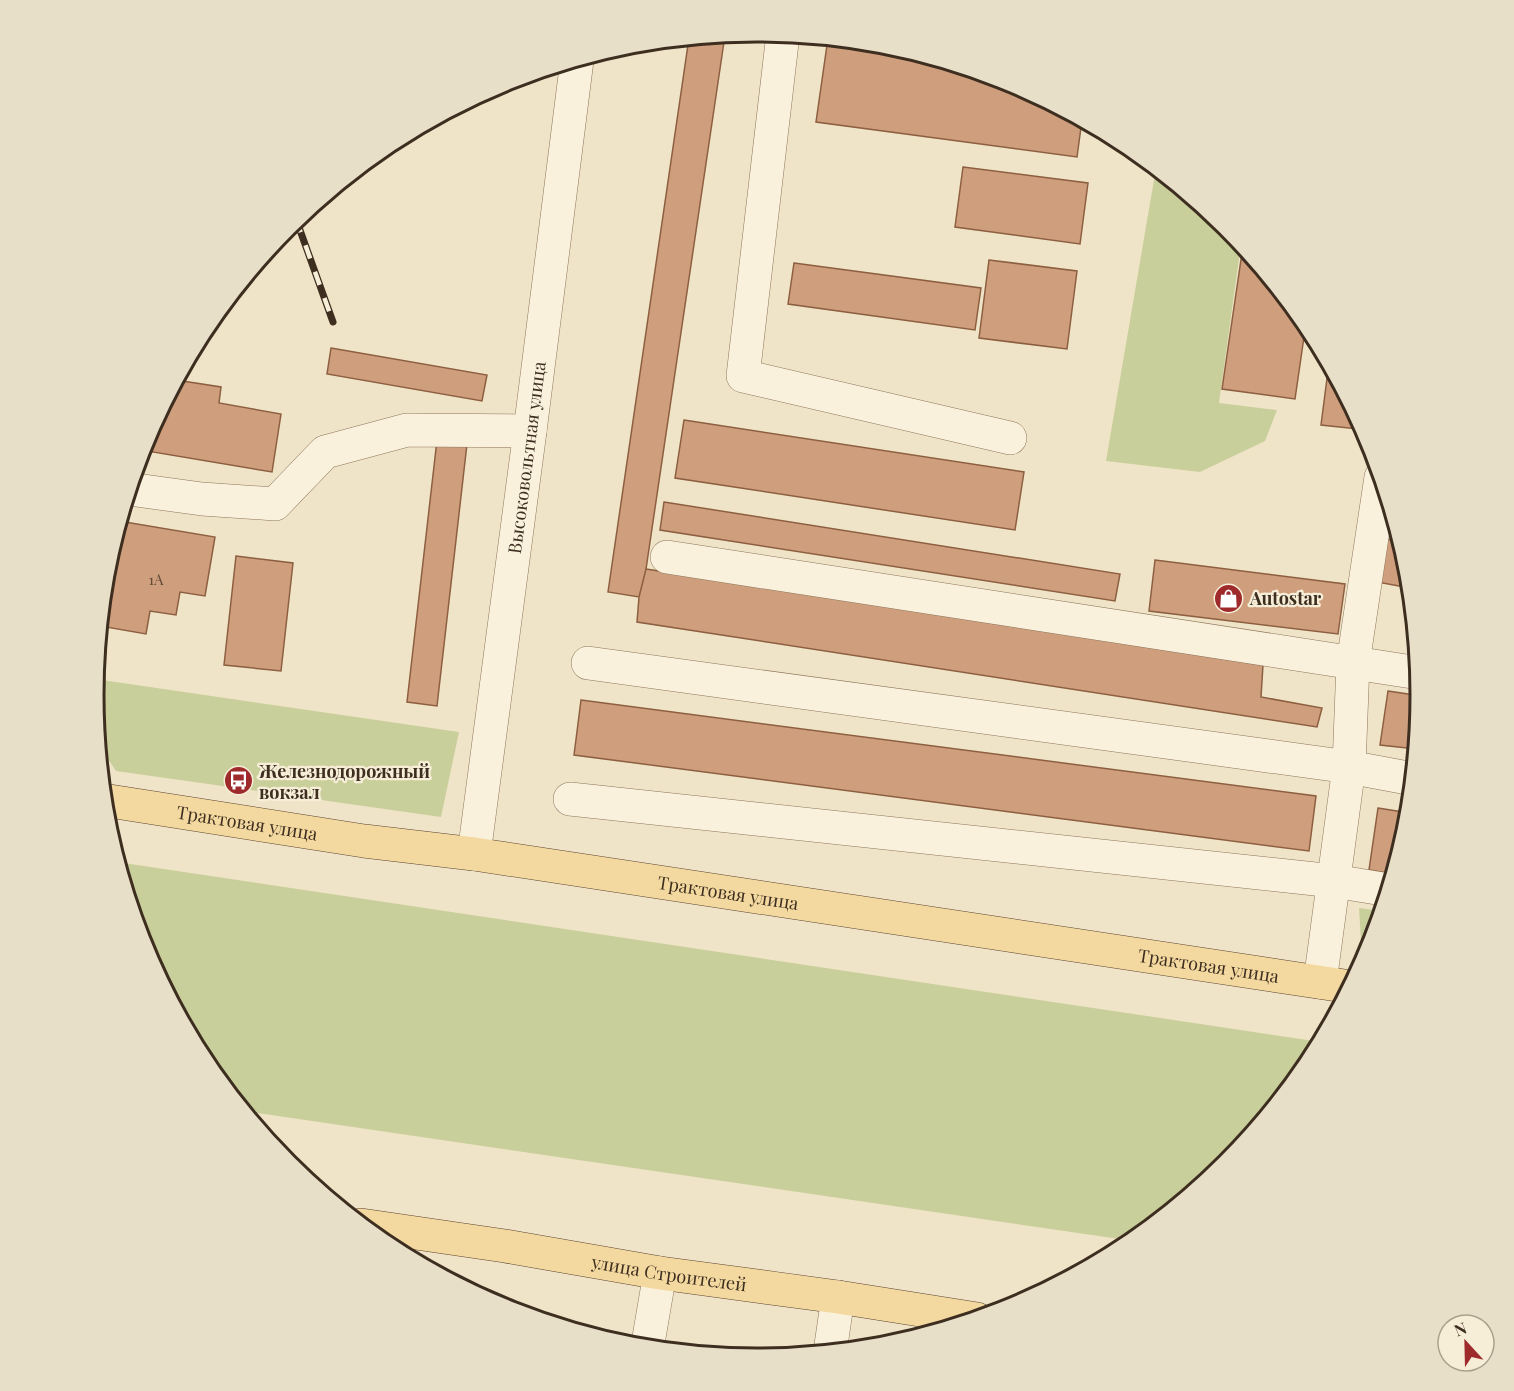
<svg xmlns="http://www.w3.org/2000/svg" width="1514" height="1391" font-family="'Playfair Display',serif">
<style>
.green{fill:#c9cf9b}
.building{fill:#cf9f7d;stroke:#8d5f41;stroke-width:1.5}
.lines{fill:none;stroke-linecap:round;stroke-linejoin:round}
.minor-casing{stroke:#8d765c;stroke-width:34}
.major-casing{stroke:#5b4430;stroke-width:34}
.minor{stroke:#faf1dc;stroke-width:33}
.major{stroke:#f3d9a0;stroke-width:33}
.rail-casing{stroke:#3d2e20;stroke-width:7}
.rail{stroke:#f7eed8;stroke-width:4.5;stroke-dasharray:14;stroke-linecap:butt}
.labels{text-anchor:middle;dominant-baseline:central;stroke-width:4.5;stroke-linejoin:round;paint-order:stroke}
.number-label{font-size:15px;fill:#624a37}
.street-label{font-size:18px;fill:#3d2e20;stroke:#f7eed8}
.poi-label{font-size:18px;font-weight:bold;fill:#3d2e20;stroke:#f7eed8;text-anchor:start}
.rim{fill:none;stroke:#3d2e20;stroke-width:3}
</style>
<rect width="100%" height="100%" fill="#f0e4c8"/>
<path class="green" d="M 1156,168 L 1227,226 L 1241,244 L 1219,403 L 1277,410 L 1265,441 L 1200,472 L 1106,461 Z
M 95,679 L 459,732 L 441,817 L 116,771 L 98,744 L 93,695 Z
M 117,862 L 1321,1042 L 1309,1065 L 1226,1165 L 1133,1241 L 243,1111 L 205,1064 L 143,949 Z
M 1359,908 L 1382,911 L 1370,950 L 1366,959 L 1362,958 Z"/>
<path class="building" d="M 725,35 L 646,569 L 639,597 L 608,592 L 689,38 Z
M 828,38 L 887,44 L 1011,82 L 1082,120 L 1077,157 L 816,122 Z
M 963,167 L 1088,183 L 1080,244 L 955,227 Z
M 1243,246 L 1306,323 L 1295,399 L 1222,389 Z
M 989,260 L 1077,271 L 1067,349 L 979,338 Z
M 794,263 L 981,288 L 975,330 L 788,304 Z
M 331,348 L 487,375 L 482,401 L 327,374 Z
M 1329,363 L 1359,420 L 1358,429 L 1321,425 Z
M 176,380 L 221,387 L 219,403 L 281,414 L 272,472 L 141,450 L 144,441 Z
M 684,420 L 1024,472 L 1015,530 L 675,478 Z
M 437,440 L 467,444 L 437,706 L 407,702 Z
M 664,502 L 1120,574 L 1115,601 L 660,530 Z
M 119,521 L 215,537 L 205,596 L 180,592 L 176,615 L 150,611 L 146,634 L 100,626 L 106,566 Z
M 1385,539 L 1401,541 L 1408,566 L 1410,588 L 1377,582 Z
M 236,556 L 293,563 L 281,671 L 224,665 Z
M 1155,560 L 1345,584 L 1338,634 L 1149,611 Z
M 646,569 L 1263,665 L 1261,697 L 1322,708 L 1317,727 L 637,622 L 639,597 Z
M 1388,691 L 1421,696 L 1416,749 L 1380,745 Z
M 581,700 L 1316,796 L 1309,851 L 574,755 Z
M 1378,808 L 1409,813 L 1408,825 L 1393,874 L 1369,870 Z"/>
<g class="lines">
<defs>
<g id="minor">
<path d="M 783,34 L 743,376 L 1010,438"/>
<path d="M 129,489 L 202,499 L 275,504 L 325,452 L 407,430 L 530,431"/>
<path d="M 667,557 L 1419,673"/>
<path d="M 588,663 L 1349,767 L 1413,779"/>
<path d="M 570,799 L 1334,881 L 1389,890"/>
<path id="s1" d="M 474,854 L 530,431 L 577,60"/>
<path d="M 1320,982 L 1349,767 L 1353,663 L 1381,477"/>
<path d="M 647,1349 L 660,1273"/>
<path d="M 830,1352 L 838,1297"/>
</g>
<g id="major">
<path id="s2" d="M 103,800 L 364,841 L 474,854 L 1351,987"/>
<path id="s3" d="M 361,1225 L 505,1246 L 660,1273 L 838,1297 L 977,1319"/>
</g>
</defs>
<use href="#minor" class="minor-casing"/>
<use href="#major" class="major-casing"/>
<use href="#minor" class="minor"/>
<use href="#major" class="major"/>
<defs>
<path id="rail" d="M 296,219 L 333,322"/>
</defs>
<use href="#rail" class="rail-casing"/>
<use href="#rail" class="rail"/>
</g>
<defs>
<symbol id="shop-disc" viewBox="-11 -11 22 22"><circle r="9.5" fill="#9e2a2b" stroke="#f7eed8"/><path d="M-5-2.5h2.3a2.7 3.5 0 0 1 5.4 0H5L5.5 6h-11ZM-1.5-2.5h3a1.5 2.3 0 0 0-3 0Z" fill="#fff"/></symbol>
<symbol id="bus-disc" viewBox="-11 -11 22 22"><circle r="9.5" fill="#9e2a2b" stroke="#f7eed8"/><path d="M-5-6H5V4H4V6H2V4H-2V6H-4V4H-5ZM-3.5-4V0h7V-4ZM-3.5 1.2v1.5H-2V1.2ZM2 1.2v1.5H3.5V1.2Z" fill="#fff"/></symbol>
</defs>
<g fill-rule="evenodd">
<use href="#shop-disc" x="1212" y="582" width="33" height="33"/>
<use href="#bus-disc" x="222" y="764" width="33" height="33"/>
</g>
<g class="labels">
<g class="number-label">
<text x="156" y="579">1А</text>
</g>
<g class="street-label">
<text stroke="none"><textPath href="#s1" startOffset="400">Высоковольтная улица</textPath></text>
<text stroke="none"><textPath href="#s2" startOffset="146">Трактовая улица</textPath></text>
<text stroke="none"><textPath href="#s2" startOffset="632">Трактовая улица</textPath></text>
<text stroke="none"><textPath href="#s2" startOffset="1118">Трактовая улица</textPath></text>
<text stroke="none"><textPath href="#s3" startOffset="312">улица Строителей</textPath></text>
</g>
<g class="poi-label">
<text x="1250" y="598">Autostar</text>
<text x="259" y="771">Железнодорожный<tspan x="259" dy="21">вокзал</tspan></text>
</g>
</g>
<path d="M0 0H1514V1391H0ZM104 695a653 653 0 1 1 1306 0a653 653 0 1 1-1306 0Z" fill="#e8dfc9" fill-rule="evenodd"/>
<path class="rim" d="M104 695a653 653 0 1 1 1306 0a653 653 0 1 1-1306 0Z"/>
<g transform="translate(1466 1343) rotate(338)"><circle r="28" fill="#f7eed8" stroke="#ada18e" stroke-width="1.5"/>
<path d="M0-4.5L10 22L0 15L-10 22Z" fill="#9e2a2b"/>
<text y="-9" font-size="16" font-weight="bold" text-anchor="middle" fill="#3d2e20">N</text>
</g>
</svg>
